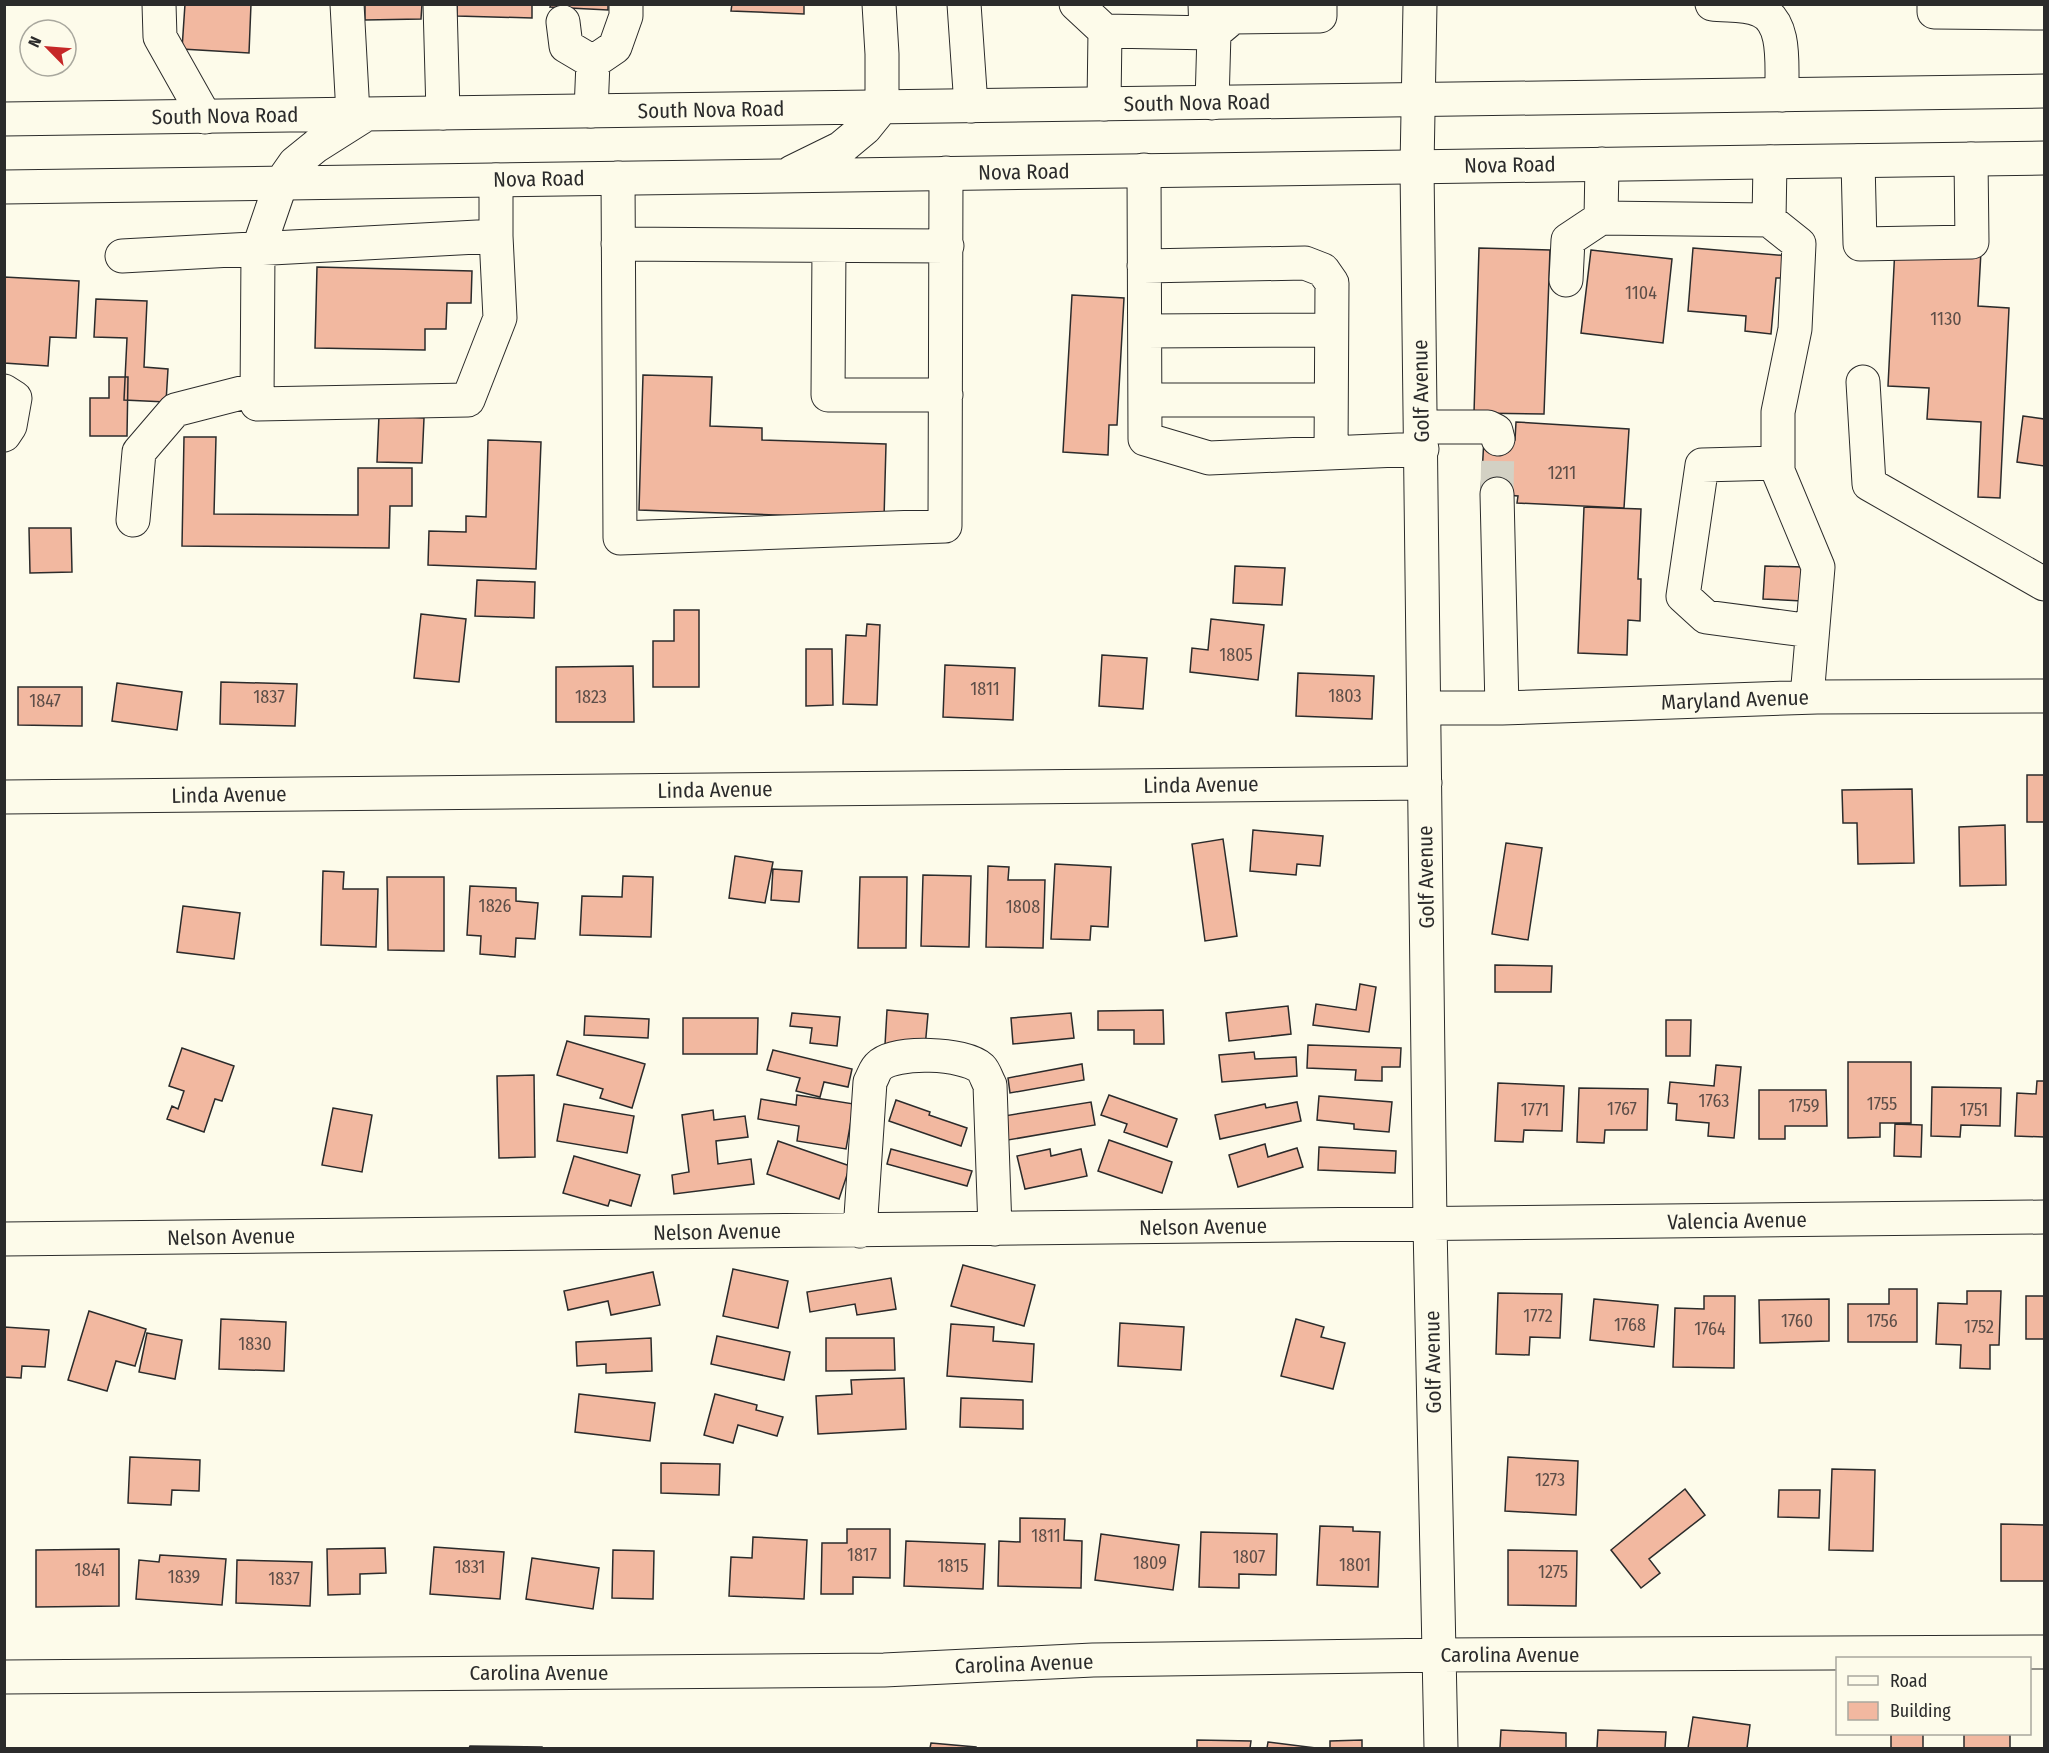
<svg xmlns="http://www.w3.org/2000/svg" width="2049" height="1753" font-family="'Fira Sans Condensed',sans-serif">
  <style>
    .building { fill: #f2b8a0; stroke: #2b2b2b; stroke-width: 1.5 }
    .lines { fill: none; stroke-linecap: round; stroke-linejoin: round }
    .minor-tunnel { stroke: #d3d1c4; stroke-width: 33; stroke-dasharray: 33 16; stroke-linecap: butt }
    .minor-casing { stroke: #2b2b2b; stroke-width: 35 }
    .major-casing { stroke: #2b2b2b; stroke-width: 35 }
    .minor { stroke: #fdfbea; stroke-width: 33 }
    .major { stroke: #fdfbea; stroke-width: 33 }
    .labels { text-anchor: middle; stroke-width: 4.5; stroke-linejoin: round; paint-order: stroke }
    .number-label { font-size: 18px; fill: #5d4e48 }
    .street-label { font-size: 21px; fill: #2b2b2b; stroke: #fdfbea }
  </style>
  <rect width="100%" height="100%" fill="#fdfbea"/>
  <!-- building -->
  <path class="building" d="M185,4H251L249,53L182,49Z
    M365,4H422L421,19L365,20Z
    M457,4H532V18L457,16Z
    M551,4H608V10L550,7Z
    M732,4H804V14L731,11Z
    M1895,247L1981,251L1978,306L2009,308L2000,498L1978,497L1981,422L1927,419L1929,388L1888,386Z
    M1479,248L1550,250L1544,414L1474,413Z
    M1693,248L1790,256L1788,278H1776L1771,334L1745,331L1746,316L1688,311Z
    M1591,250L1672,259L1663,343L1581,333Z
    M317,267L472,271L471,303H447L446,329H425V350L315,348Z
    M4,277L79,281L76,338L50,337L48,366L4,363Z
    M1072,295L1124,298L1117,425H1109L1108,455L1063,452Z
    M96,299L147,301L144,367L168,369L166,402L124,400L127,338L94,337Z
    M643,375L712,377L710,426L762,428V440L886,444L884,519L639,510Z
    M109,377H128L127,436H90V398H109Z
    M379,415L424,418L422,463L377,462Z
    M2023,416L2044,419V466L2017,462Z
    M1516,422L1629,429L1624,508L1517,503L1518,496L1481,493L1484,438L1515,440Z
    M184,437H216L214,514L358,515V468H412V506H390L389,548L182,546Z
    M488,440L541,442L536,569L428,565L429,531L466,532V516L486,517Z
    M1584,507L1641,509L1638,579H1641L1640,621L1628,620L1627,655L1578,653Z
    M29,528H71L72,572L30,573Z
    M1235,566L1285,568L1282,605L1233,603Z
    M1765,566L1803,567L1802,601L1763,599Z
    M477,580L535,582L534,618L475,616Z
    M674,610H699V687H653V641H674Z
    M421,614L466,619L459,682L414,678Z
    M1211,619L1264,625L1258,680L1190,672L1192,648L1208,650Z
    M867,624L880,625L877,705L843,704L846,635L866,636Z
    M806,649H832L833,705L806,706Z
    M1102,655L1147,658L1143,709L1099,706Z
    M945,665L1015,668L1013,720L943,717Z
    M633,666L634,722H556V667Z
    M1298,673L1374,676L1372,719L1296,716Z
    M221,682L297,684L295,726L220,724Z
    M117,683L182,692L177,730L112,721Z
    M18,687H82V726L18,725Z
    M2027,775H2044V822H2027Z
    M1912,789L1914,863L1858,864L1857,823H1843L1842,790Z
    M2005,825L2006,885L1960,886L1959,827Z
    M1253,830L1323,836L1320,866L1297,864L1296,875L1250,871Z
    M1223,839L1237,936L1205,941L1192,844Z
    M1506,843L1542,848L1528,940L1492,934Z
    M735,856L773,862L765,903L729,898Z
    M1055,864L1111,867L1108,927L1091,926L1090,940L1051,939Z
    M988,866L1009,867L1008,880H1045L1043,948L986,947Z
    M773,869L802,871L799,902L771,900Z
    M323,871L344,872L343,889H378L376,947L321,945Z
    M923,875L971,876L969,947L921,946Z
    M623,876L653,877L651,937L580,935L582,896L622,897Z
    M387,877H444V951L388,950Z
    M860,877H907L906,948H858Z
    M470,886L516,888V901L538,903L535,939L516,938L515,957L480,954L481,936L467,935Z
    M183,906L240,913L234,959L177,952Z
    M1495,965L1552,966L1551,992H1495Z
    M1360,984L1376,987L1369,1032L1313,1025L1316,1004L1356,1010Z
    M1288,1006L1291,1034L1229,1041L1226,1013Z
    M887,1010L928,1014L925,1048L885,1045Z
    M1163,1010L1164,1044H1134V1030H1098V1011Z
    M792,1013L840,1017L837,1046L810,1043L812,1028L790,1026Z
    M1071,1013L1074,1038L1013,1044L1011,1018Z
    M585,1016L649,1019L648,1038L584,1035Z
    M683,1018H758L757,1054H683Z
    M1666,1020H1691L1690,1056H1666Z
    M567,1041L645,1064L632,1108L600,1098L603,1089L557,1075Z
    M1308,1045L1401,1048L1400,1067H1382V1081L1355,1080L1356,1070L1307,1068Z
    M182,1048L234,1066L222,1101L215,1099L204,1132L167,1119L172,1106L178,1109L184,1091L169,1086Z
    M773,1050L852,1069L848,1087L824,1082L820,1097L796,1091L800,1078L767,1070Z
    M1254,1052L1255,1059L1296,1057L1297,1076L1222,1082L1219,1055Z
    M1848,1062H1911V1123H1880V1137L1848,1138Z
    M1082,1064L1084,1080L1010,1093L1008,1078Z
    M1716,1065L1741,1067L1734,1138L1708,1136L1709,1123L1676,1120L1677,1104L1668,1103L1670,1082L1714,1086Z
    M534,1075L535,1157L499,1158L497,1076Z
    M2037,1081H2044V1137L2015,1136L2017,1093L2036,1094Z
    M1498,1083L1564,1086L1562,1131L1524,1130L1523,1142L1495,1141Z
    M1932,1087L2001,1088L2000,1126L1961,1125L1960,1137L1931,1136Z
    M1579,1088L1648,1089L1647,1130H1605L1604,1143L1577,1142Z
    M1759,1090H1826L1827,1126H1785V1139H1759Z
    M797,1095L854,1104L846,1149L797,1141L799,1126L758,1119L761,1099L796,1105Z
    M1109,1095L1177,1119L1167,1147L1124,1132L1127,1124L1101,1115Z
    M1319,1096L1392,1102L1389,1132L1354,1129V1124L1317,1120Z
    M896,1100L930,1112L929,1115L967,1128L961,1146L889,1121Z
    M1091,1102L1095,1125L1008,1140L1004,1116Z
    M1297,1102L1301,1121L1220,1139L1215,1115L1265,1104L1266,1108Z
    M564,1104L634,1116L627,1153L557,1141Z
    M333,1108L372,1115L362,1172L322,1165Z
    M713,1110L714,1120L745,1116L748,1137L716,1141L718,1164L751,1159L754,1184L674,1194L672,1175L689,1172L682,1115Z
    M1895,1124L1922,1125L1921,1157L1894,1156Z
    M1109,1140L1172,1162L1162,1193L1098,1171Z
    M778,1141L850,1166L839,1199L767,1174Z
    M1265,1144L1268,1157L1297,1148L1303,1167L1238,1187L1229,1155Z
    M1319,1147L1396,1151L1395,1173L1318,1170Z
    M891,1149L972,1171L967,1186L887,1164Z
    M1050,1149L1051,1156L1081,1149L1087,1176L1025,1189L1017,1156Z
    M574,1156L640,1175L631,1206L610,1200L608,1206L563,1193Z
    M963,1265L1035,1285L1024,1326L951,1306Z
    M733,1269L788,1281L778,1328L723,1316Z
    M653,1272L660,1305L611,1315L608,1301L568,1310L564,1291Z
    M891,1278L896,1309L857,1315L855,1304L810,1312L807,1292Z
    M1889,1289H1917V1342H1848V1304H1889Z
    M1967,1291H2001L1999,1345H1990V1369L1960,1368L1961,1345L1936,1344L1938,1303L1967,1304Z
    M1498,1293L1562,1294L1560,1338L1530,1337L1529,1355L1496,1354Z
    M1704,1296H1735L1734,1368L1673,1367L1675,1308L1704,1309Z
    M2026,1296H2044V1339H2026Z
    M1594,1299L1658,1305L1654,1347L1590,1340Z
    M1829,1299V1341L1760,1343L1759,1300Z
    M89,1311L146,1329L135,1366L116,1361L107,1391L68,1380Z
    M221,1319L286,1322L284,1371L219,1369Z
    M1296,1319L1324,1327L1321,1337L1345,1343L1333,1389L1281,1376Z
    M1120,1323L1184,1327L1181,1370L1118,1366Z
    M951,1324L994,1327L993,1341L1034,1344L1032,1382L947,1376Z
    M4,1327L49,1330L45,1367L22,1366L21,1378L4,1377Z
    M147,1333L182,1340L175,1379L139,1372Z
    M717,1336L790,1352L784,1380L711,1364Z
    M651,1338L652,1371L606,1373V1364L577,1366L576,1342Z
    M826,1338H894L895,1370L826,1371Z
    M904,1378L906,1429L818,1434L816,1396L852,1394L851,1380Z
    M579,1394L655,1403L650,1441L575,1432Z
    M715,1394L757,1405L756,1410L783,1417L777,1436L738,1425L733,1443L704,1435Z
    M961,1398L1023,1400V1429L960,1427Z
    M130,1457L200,1460L199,1491L172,1490L171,1505L128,1503Z
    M1508,1457L1578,1461L1576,1515L1505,1511Z
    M661,1463L720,1464L719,1495L661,1493Z
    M1832,1469L1875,1470L1873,1551L1829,1550Z
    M1685,1489L1705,1515L1649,1559L1660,1573L1641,1588L1611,1550Z
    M1779,1490H1820L1819,1518L1778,1517Z
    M1020,1518L1065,1519L1064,1540L1082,1541L1081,1588L998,1586L999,1541L1020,1542Z
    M2001,1524L2044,1525V1581H2001Z
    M1320,1526L1353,1527V1531L1380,1532L1378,1587L1317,1585Z
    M847,1529H890V1578L853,1577V1594H821L822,1543H847Z
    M1201,1532L1277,1534L1276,1575L1239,1574V1588L1199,1587Z
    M1101,1534L1179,1545L1173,1590L1095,1580Z
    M753,1537L807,1540L804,1599L729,1596L731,1557L752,1558Z
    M906,1541L985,1544L983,1589L904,1586Z
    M434,1547L504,1552L500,1599L430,1594Z
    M385,1548L386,1573L360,1574V1594L328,1595L327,1549Z
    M119,1549V1606L36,1607V1550Z
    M613,1550L654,1551L653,1599L612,1598Z
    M1508,1550L1577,1551L1576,1606L1508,1605Z
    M160,1555L226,1559L222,1605L136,1599L139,1560L159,1562Z
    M532,1558L599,1568L593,1609L526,1599Z
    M237,1560L312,1562L310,1606L236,1603Z
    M1693,1717L1750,1725L1747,1748H1688Z
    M1501,1730L1566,1733V1748H1500Z
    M1598,1730L1666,1732L1665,1748H1597Z
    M1891,1734H1923V1748H1891Z
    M1964,1734H2010V1748H1964Z
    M1197,1740L1251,1741L1250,1748H1197Z
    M1362,1740V1748H1330V1741Z
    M1268,1742L1316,1748H1267Z
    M931,1743L976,1747V1748H930Z
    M470,1746L542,1747V1748H469Z"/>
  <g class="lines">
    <!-- minor-tunnel -->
    <path class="minor-tunnel" d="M1497,494L1498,439"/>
    <!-- minor casing -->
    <g class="minor-casing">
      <path id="minor" d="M159,4L160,37L205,117
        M347,4L353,114
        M440,4L443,113
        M879,4L882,54V107
        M964,4L971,106
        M1076,4L1105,31
        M1205,4L1206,33
        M1420,4L1417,167L1430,1225L1441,1748
        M1712,4C1726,6 1746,4 1759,10C1788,21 1781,69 1782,95
        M1934,4V12L2044,13
        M563,22L566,46L593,62
        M1214,33L1233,17L1320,16V4
        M1104,104L1105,31L1214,33L1212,103
        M591,111L593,62L615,47L626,16V4
        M1858,161L1860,244L1972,242L1971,159
        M1602,164L1601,218L1769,220L1770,162
        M1144,170L1145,439L1209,458L1422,449
        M618,178L620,538L945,526L946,173
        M281,183L258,250L257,404L468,400L500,318L496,236V180
        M1769,220L1799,244L1795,329L1778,412V471L1818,567L1807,697
        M618,244L947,246
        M829,246L828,395H946
        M122,256L496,236
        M1144,266L1305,263L1323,270L1332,283L1331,453
        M1566,280L1568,240L1601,218
        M1145,331L1331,330
        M1863,382L1869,484L2044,584
        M4,391L15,398L10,426L4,435
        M1145,400H1331
        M1422,427H1488L1496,431L1498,439
        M1778,463L1702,465L1683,596L1706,617L1812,631
        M1497,494L1502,708
        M133,520L139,452L175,410L257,389
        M1425,708H1502L1817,697L2044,696
        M4,797L1425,783
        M860,1231L870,1082C873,1077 875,1069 879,1066C895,1050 965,1053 981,1068C985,1072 987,1080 990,1085L995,1229
        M4,1239L2044,1217
        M4,1677L884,1670L1093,1660L1441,1655L2044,1652"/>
    </g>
    <!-- major casing -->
    <g class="major-casing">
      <path id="major" d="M4,119L2044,91
        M792,172L841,148L865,128L882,107
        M281,183L295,163L316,146L365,115
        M4,187L2044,158"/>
    </g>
    <!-- minor -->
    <use href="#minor" class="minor"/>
    <!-- major -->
    <use href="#major" class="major"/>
  </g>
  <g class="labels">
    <!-- number labels -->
    <g class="number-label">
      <text x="1641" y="299">1104</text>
      <text x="1946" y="325">1130</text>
      <text x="1562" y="479">1211</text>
      <text x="1236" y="661">1805</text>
      <text x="985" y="695">1811</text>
      <text x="1345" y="702">1803</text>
      <text x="269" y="703">1837</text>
      <text x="591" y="703">1823</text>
      <text x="45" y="707">1847</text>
      <text x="495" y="912">1826</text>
      <text x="1023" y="913">1808</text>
      <text x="1714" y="1107">1763</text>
      <text x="1882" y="1110">1755</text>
      <text x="1804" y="1112">1759</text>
      <text x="1622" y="1115">1767</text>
      <text x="1535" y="1116">1771</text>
      <text x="1974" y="1116">1751</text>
      <text x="1538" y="1322">1772</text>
      <text x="1797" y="1327">1760</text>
      <text x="1882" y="1327">1756</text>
      <text x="1630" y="1331">1768</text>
      <text x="1979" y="1333">1752</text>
      <text x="1710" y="1335">1764</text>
      <text x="255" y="1350">1830</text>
      <text x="1550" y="1486">1273</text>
      <text x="1046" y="1542">1811</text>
      <text x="862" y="1561">1817</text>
      <text x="1249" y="1563">1807</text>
      <text x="1150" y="1569">1809</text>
      <text x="1355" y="1571">1801</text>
      <text x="953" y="1572">1815</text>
      <text x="470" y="1573">1831</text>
      <text x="90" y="1576">1841</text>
      <text x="1553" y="1578">1275</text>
      <text x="184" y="1583">1839</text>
      <text x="284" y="1585">1837</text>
    </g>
    <!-- street labels -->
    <g class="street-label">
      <text transform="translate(1197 103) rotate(-1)" y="7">South Nova Road</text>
      <text transform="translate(711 110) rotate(-1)" y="7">South Nova Road</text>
      <text transform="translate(225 116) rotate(-1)" y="7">South Nova Road</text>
      <text transform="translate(1510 165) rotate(-1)" y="7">Nova Road</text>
      <text transform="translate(1024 172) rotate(-1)" y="7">Nova Road</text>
      <text transform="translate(539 179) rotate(-1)" y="7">Nova Road</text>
      <text transform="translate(1421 391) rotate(-91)" y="7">Golf Avenue</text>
      <text transform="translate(1735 700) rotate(-2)" y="7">Maryland Avenue</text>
      <text transform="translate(1201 785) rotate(-1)" y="7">Linda Avenue</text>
      <text transform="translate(715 790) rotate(-1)" y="7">Linda Avenue</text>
      <text transform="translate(229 795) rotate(-1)" y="7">Linda Avenue</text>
      <text transform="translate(1426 877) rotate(-91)" y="7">Golf Avenue</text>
      <text transform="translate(1737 1221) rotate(-1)" y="7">Valencia Avenue</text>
      <text transform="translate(1203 1227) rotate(-1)" y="7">Nelson Avenue</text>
      <text transform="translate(717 1232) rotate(-1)" y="7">Nelson Avenue</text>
      <text transform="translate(231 1237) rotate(-1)" y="7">Nelson Avenue</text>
      <text transform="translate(1433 1362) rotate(-91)" y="7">Golf Avenue</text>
      <text x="1510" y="1662">Carolina Avenue</text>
      <text transform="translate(1024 1664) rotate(-2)" y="7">Carolina Avenue</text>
      <text x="539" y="1680">Carolina Avenue</text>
    </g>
  </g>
  <!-- border -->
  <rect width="2049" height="1753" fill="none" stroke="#2b2b2b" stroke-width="12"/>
  <!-- legend -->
  <rect x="1836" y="1657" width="195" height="78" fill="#fdfbea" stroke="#a9a89e" stroke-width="1.5"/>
  <rect x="1848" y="1676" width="30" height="9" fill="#fdfbea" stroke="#a9a89e" stroke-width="1.5"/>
  <text x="1890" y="1687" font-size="18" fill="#2b2b2b">Road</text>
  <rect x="1848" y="1702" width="30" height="18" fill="#f2b8a0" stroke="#a9a89e" stroke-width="1.5"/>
  <text x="1890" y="1717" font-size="18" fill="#2b2b2b">Building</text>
  <!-- north arrow -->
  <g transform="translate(48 48) rotate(295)"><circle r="28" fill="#fdfbea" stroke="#a9a89e" stroke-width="1.5"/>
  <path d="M0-4.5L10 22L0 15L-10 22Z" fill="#c62828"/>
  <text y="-9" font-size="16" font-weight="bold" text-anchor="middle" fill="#2b2b2b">N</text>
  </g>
</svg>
